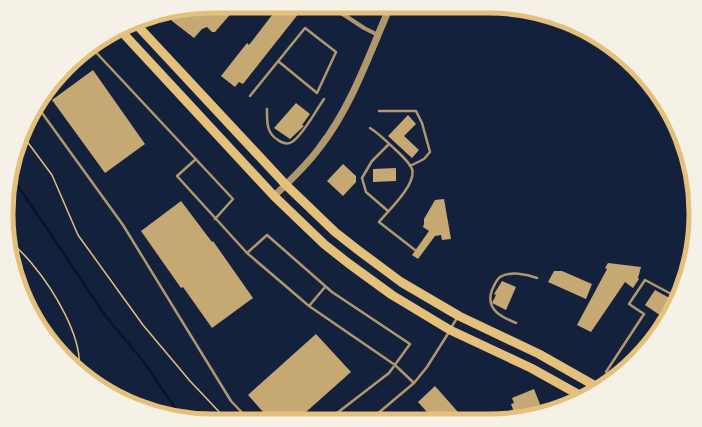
<svg xmlns="http://www.w3.org/2000/svg" width="702" height="427" font-family="Quicksand,sans-serif">
  <style>
    .lines { fill: none; stroke-linecap: round; stroke-linejoin: round }
    .stream { stroke: #0b132b; stroke-width: 2.5 }
    .building { fill: #c6a872 }
    .path { stroke: #e5c07b; stroke-width: 1.5 }
    .service { stroke: #b1986c; stroke-width: 2.5 }
    .minor { stroke: #b1986c; stroke-width: 4 }
    .tertiary { stroke: #b1986c; stroke-width: 7 }
    .primary { stroke: #e5c07b; stroke-width: 9 }
    .rim { fill: none; stroke: #e5c07b; stroke-width: 5 }
  </style>
  <rect width="100%" height="100%" fill="#14213d"/>
  <g class="lines">
    <!-- stream -->
    <path class="stream" d="M12,177L107,318L144,362L182,418"/>
  </g>
  <!-- building -->
  <path class="building" d="M214,6H232L234,10L215,32H212L207,27L202,29L194,38L172,21L170,13Z
    M279,6L303,8L243,84L239,82L235,87L221,76L247,43L249,45Z
    M93,70L145,144L105,173L52,100Z
    M296,103L310,114L302,125L304,126L290,139L274,128Z
    M408,115L416,124L404,136L419,150L412,158L388,136Z
    M343,164L356,176V182L343,196L327,181Z
    M396,168V181L373,182V169Z
    M444,199L451,239L442,240L441,235L435,236L418,259L412,255L429,231L423,227L424,224V219L435,200Z
    M181,201L212,242L213,241L253,298L212,328L183,287L181,288L141,231Z
    M608,263L641,267L638,278L639,279L633,288L625,282L591,332L577,325L607,269L605,268Z
    M554,271H562L592,284L586,299L548,282Z
    M502,281L516,287L506,310L492,303L496,295L494,294Z
    M655,290L673,300L664,318L645,305Z
    M316,334L351,372L297,420H270L248,395Z
    M435,386L465,420H434L418,402Z
    M534,389L543,412L516,418L511,404L514,403L512,398Z"/>
  <g class="lines">
    <!-- path -->
    <path class="path" d="M23,136L52,175L78,235L143,325L190,381L226,419
      M10,240C17,248 26,256 33,265C53,289 83,337 79,370"/>
    <!-- service -->
    <path class="service" d="M91,47L233,199L215,219
      M250,96L305,28L336,52L317,93L278,61
      M37,106L123,225L231,401L249,420
      M267,109C267,121 266,133 278,140C282,143 287,145 292,142C304,134 316,110 324,99
      M379,111H416L422,123L430,152L424,159L410,166
      M370,128C381,135 389,144 398,152C403,157 409,162 412,169C417,184 388,211 379,222L415,250
      M196,159L177,176L247,253L309,306L395,365L414,383
      M388,211L366,192L362,178L372,161L389,144
      M247,253L267,235L332,292L410,344L389,373L328,420
      M309,306L325,287
      M516,323C501,317 485,309 492,290C494,286 496,280 500,277C510,271 527,274 537,278
      M451,328L457,318
      M606,372L644,314L629,304L645,280L675,296
      M370,420L414,383L427,367L449,332"/>
    <!-- minor -->
    <path class="minor" d="M332,7L364,28L378,35"/>
    <!-- tertiary -->
    <path class="tertiary" d="M274,196C290,181 307,165 320,147C352,106 369,54 390,7"/>
    <!-- primary -->
    <path class="primary" d="M135,23L286,185L335,232L358,250L401,282L459,316L539,354L599,388
      M121,31L274,196L324,244L348,263L392,295L450,330L531,368L583,397"/>
  </g>
  <!-- crop -->
  <path d="M0 0H702V427H0ZM213 13H489A200 200 0 0 1 689 213V214A200 200 0 0 1 489 414H213A200 200 0 0 1 13 214V213A200 200 0 0 1 213 13Z" fill="#f6f1e7" fill-rule="evenodd"/>
  <path class="rim" d="M213 13H489A200 200 0 0 1 689 213V214A200 200 0 0 1 489 414H213A200 200 0 0 1 13 214V213A200 200 0 0 1 213 13Z"/>
</svg>
